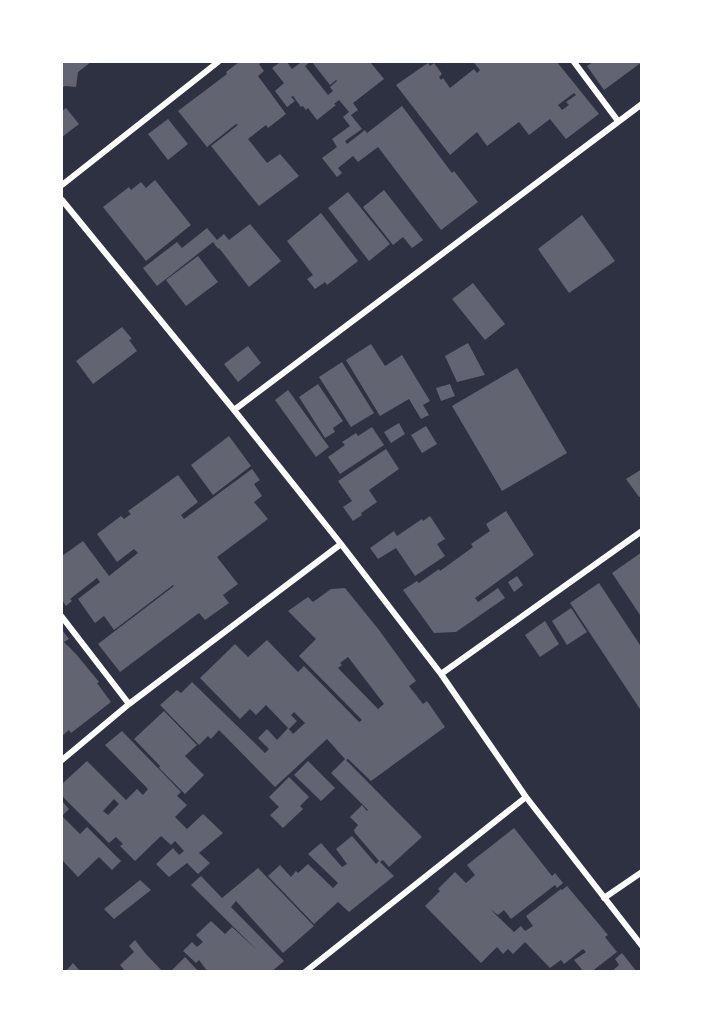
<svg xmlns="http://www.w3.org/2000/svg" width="703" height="1033" font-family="Roboto,sans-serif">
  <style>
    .building { fill: #626471; fill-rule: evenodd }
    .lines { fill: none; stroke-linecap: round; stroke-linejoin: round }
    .minor { stroke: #fff; stroke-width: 6 }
  </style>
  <rect width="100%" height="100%" fill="#2d3142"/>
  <!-- building -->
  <path class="building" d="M62,62H91L78,72L76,87L65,86L62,88Z
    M239,62H263L259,64L264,71L258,76L286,114L268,128L266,125L248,139L267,163L280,154L299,176L259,206L211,146L238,125L236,124L207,147L178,111L227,74L226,72Z
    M280,62H287L292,69L300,63L298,62H310L305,66L328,95L333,91L330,87L337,81L336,80L330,85L312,62H370L384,79L353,103L358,110L351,115L362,129L345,141L347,144L365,130L367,133L402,106L452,173L454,171L478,202L441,230L378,147L358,162L353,156L338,168L342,173L337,177L322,158L337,147L332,139L350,126L343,117L349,112L339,100L334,104L336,105L317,120L308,108L306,110L303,106L301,107L293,96L291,97L295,101L287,107L275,91L284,83L272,68Z
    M477,62H557L599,114L566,139L550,119L529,135L519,122L487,146L477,132L450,155L396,85L428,63L430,66L434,63L442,74L439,77L441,80L443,78L450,88L474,69L477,73L480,70L474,63ZM574,93L576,95L566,102L569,105L562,110L558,105Z
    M593,62H642L604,90L587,66Z
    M66,108L79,124L62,137V111Z
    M168,119L188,144L168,160L148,134Z
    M155,180L191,225L146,261L103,207L129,187L131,190L141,182L146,188Z
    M384,190L423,240L412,248L403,237L393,245L363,207Z
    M348,192L390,244L369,261L328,208Z
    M321,213L358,261L327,285L325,282L315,289L307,279L313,275L287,241Z
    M582,215L615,261L569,293L538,249Z
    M250,224L281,261L249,287L219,248L218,249L213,242L157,286L143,268L177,242L182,248L207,228L217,240L224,234L229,240Z
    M198,256L218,282L186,306L166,280Z
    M473,283L505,324L485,340L452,299Z
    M122,327L132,339L129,340L137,351L93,384L76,361Z
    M468,343L485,375L457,382L445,356Z
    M371,344L385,366L402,355L430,401L423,405L429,415L421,419L409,399L380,416L346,360Z
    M248,346L261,363L238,382L224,364Z
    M342,362L374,413L351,427L319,377Z
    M517,368L567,453L502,491L452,406Z
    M318,384L343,421L333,428L335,432L325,438L299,397Z
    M450,384L455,396L441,401L436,388Z
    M288,390L329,447L316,457L275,400Z
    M399,423L405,434L391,443L384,432Z
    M426,426L437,444L422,453L411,435Z
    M372,427L384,445L340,474L328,457L345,445L342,442L356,433L358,436Z
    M229,436L251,466L213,495L191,465Z
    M386,449L399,469L369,490L377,502L361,513L362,515L353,521L343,507L352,501L338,481Z
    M252,469L260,480L254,484L262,496L254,502L268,519L217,557L238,584L223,595L229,603L205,620L199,613L120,672L98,644L174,586L173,585L114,630L104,616L95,623L78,599L100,582L97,578L70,599L72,601L66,606L62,600V556L83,541L109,576L138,553L134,549L117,562L97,534L121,516L124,519L131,514L128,511L178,475L198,502L181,515L184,519Z
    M642,469V496L639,497L626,479Z
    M506,511L534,555L475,598L478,602L498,588L505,598L456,632L434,633L403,590L417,581L419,583L439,569L440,571L473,547L471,544L490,531L486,524Z
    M430,516L445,539L437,544L445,556L415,576L396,548L378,559L370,548L394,531L397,536L422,519L423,521Z
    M642,552V618L612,573Z
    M517,576L523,585L514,592L508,582Z
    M599,583L642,648V712L570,603Z
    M345,588L379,630L416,681L409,686L423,704L427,701L445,727L371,781L348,759L346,760L422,837L389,867L383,860L380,862L355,833L354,830L358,825L350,817L362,805L367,811L368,810L331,773L345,759L327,739L275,787L219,730L211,739L208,736L199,745L160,705L177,690L181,693L192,682L265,753L269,749L258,738L267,729L277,740L288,728L293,734L305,723L294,712L291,715L297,721L289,729L266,705L256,715L250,709L240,719L200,678L235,644L248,657L267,640L298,672L304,666L359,722L362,720L299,656L316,639L288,611L308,597L313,602L331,589ZM348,657L384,704L378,709L338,668L342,665L340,663Z
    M571,608L587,632L567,645L552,621Z
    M545,621L559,644L540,657L525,635Z
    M62,630L69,639L64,642L76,654L99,682L97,683L111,702L71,733L69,730L62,736Z
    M164,711L197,745L185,756L204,775L185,794L159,768L160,766L134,739Z
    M122,731L181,792L177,796L187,805L175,817L187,829L203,814L223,833L199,853L210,863L198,874L187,863L169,877L156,864L173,848L179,855L184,851L175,841L171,845L161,836L135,861L120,846L123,844L116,837L109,843L62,796V784L87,761L126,800L137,789L143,795L148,789L105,745ZM114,799L119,804L108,815L103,811Z
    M308,761L335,788L321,801L294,775Z
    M289,777L309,797L300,806L303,809L283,828L270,815L279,807L269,797Z
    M62,801L69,809L62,816L80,834L87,827L121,861L112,870L99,857L78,877L62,860Z
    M514,828L552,876L555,873L563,883L557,888L555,885L511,919L504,910L498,915L490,909L514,932L521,926L525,931L533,926L526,916L561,889L562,890L567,886L608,935L605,937L617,952L591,972H584L574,960L586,952L583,949L564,964L561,960L550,968L525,942L513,954L508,949L503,954L497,947L481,963L425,906L440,891L438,889L455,872L466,883L475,875L467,865Z
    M352,836L376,864L379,861L394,876L349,912L338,902L314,924L268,876L280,865L291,877L296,871L298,873L308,864L333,888L338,883L308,854L321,843L342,867L347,864L336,849Z
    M258,868L314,926L283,953L236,901L231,907L284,961L271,972H208L199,960L196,963L183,951L192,942L197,947L203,942L196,935L211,921L225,934L232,927L259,952L191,885L201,876L222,898Z
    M140,880L151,890L114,919L104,909Z
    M135,940L145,953L163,972H126L120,965L134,952L129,946Z
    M622,953L637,972H611L619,965L615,959Z
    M185,957L199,972H170Z
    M73,963L81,972H65Z"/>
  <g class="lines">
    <!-- minor -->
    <path class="minor" d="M574,62L618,121
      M62,185L218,62
      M62,200L234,410L341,544L441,674L526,797L642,946
      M234,410L642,104
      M62,617L129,704
      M441,674L642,531
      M62,760L129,704L341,544
      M604,898L642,872
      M305,972L526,797"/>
  </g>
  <!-- border -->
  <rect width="703" height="1033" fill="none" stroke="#ffffff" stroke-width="126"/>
</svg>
